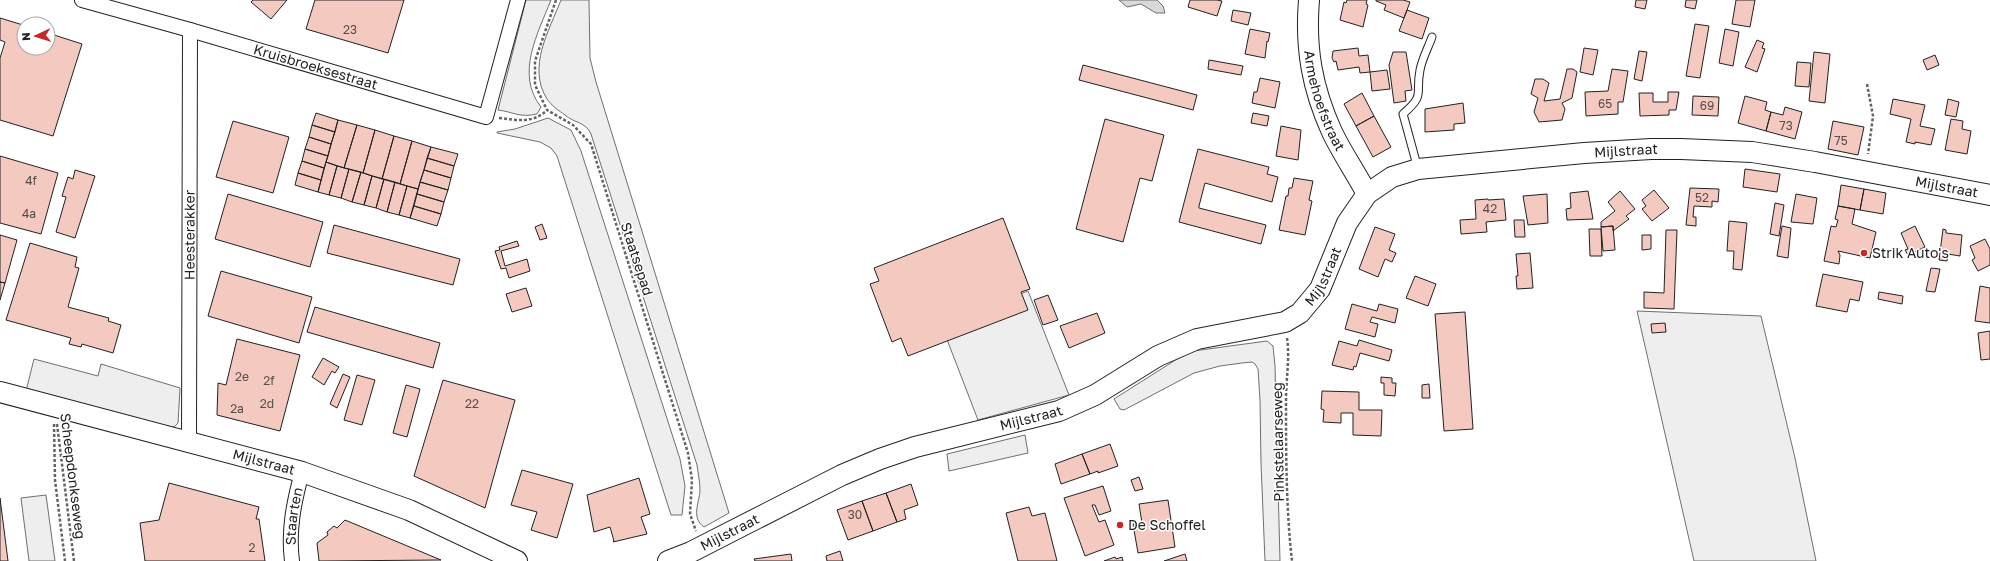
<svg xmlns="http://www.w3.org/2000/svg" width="1990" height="561" font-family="'Golos Text',sans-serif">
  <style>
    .green { fill: #eee; stroke: #6f6f6f }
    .water { fill: #d9d9d9; stroke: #6f6f6f }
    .building { fill: #f3c9c0; stroke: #222 }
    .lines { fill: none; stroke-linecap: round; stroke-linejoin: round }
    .lane-casing { stroke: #222; stroke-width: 9 }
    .street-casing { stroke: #222; stroke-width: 16 }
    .secondary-casing { stroke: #222; stroke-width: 22 }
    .path { stroke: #646464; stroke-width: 2.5; stroke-dasharray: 3 2; stroke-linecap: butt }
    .lane { stroke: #fff; stroke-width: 7 }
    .street { stroke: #fff; stroke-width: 14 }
    .secondary { stroke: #fff; stroke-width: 20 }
    .poi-dot { fill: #c62828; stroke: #fff; stroke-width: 1.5 }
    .labels { text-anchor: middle; stroke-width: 3; stroke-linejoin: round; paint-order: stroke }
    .number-label { font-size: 12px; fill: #564c4a }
    .street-label { font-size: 14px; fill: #222; stroke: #fff }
    .poi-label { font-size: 14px; fill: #222; stroke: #fff; text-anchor: start }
  </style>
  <rect width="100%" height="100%" fill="#fff"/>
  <!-- green -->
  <path class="green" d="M526,0H551C538,33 515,74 541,107L537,114C519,118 514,112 498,110Z
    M561,0H589L590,58L596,82L729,513L704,527C691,518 699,503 700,491C700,482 698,473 697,465L591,134C586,122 574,123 565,115C559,111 551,105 547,99C527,67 549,31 561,0Z
    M548,118L571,130L581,151L680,459L685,486L682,515H671L557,156L551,148L540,142L497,133V132L515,129Z
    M1028,291L1069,395L978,420L941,324Z
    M1637,311L1761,316L1795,458L1816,561H1694Z
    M1267,341L1273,346L1275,366L1280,561H1265L1261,463L1260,400L1258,369L1255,364L1252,362L1242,363L1220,366L1194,373L1124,410L1120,409L1114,399L1177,359L1193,351Z
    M34,359L98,376L101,364L180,388L178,423L174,427H170L26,391Z
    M1025,435L1028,453L949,471L947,454Z
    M46,495L55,561H29L21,498Z"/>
  <!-- water -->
  <path class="water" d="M1119,0H1157L1163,6L1165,13H1156L1141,4L1127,7Z"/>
  <!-- building -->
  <path class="building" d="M253,0H287L271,19L251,2Z
    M315,0H404L388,53L306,29Z
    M1190,0H1217L1222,1L1217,16L1188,7Z
    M1347,0H1367L1366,4L1368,5L1363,27L1340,20L1344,2L1346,3Z
    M1376,0H1403L1410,2L1404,18L1384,10L1386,5L1376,1Z
    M1636,0H1647L1645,9L1635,7Z
    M1686,0H1697L1695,9L1685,7Z
    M1736,0H1755L1750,27L1732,24Z
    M1233,10L1251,13L1248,25L1231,21Z
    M1407,10L1429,18L1422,39L1399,31Z
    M0,18L23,25L19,36L24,38V48H48V33L82,44L53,136L0,120V58L5,42L0,40Z
    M1695,24L1709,26L1700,78L1686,76Z
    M1250,29L1270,33L1268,42L1267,41L1265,58L1245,54Z
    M1725,29L1739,32L1733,66L1719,63Z
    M1757,40L1764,43L1762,48L1765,49L1757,72L1745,67Z
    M1358,48L1359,56L1368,55L1370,72L1360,73L1359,67L1338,70L1336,61L1334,62L1332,58L1333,51Z
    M1584,48L1598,50L1593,75L1580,72Z
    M1639,51L1647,52L1642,81L1634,79Z
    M1393,52H1406L1412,90L1405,91L1406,101L1394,103L1389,65Z
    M1814,52L1830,54L1825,103L1809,101Z
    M1935,55L1939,65L1927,70L1923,60Z
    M1209,60L1243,66L1241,75L1208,69Z
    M1797,62L1811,63L1809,87L1795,86Z
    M1083,65L1197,95L1193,110L1079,80Z
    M1567,69H1573L1577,72L1572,98L1562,103L1565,109L1562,120L1539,122L1534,112L1538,98L1531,94L1535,79H1543L1549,83L1544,101L1560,99Z
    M1612,69L1628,71L1623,102H1618V114L1586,116L1585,92L1608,91Z
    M1387,70L1390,89L1372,91L1370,72Z
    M1260,78L1280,82L1275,108L1252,103L1254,92H1257Z
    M1668,92H1679L1676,110H1669V115L1640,116L1639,93H1653V102H1668Z
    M1362,93L1374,116L1356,126L1344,104Z
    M1693,96L1719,97L1718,116L1692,115Z
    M1745,96L1767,102L1765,110L1771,112L1766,131L1738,123Z
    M1893,99L1925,105L1920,126L1935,129L1931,145L1915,142V144L1906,142L1911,119L1890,114Z
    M1948,99L1959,102L1956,117L1945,115Z
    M1463,103L1465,123L1454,124V130L1425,132V109Z
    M1785,107L1802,112L1795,139L1766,131L1771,112L1783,115Z
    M316,113L338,120L335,132L312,125Z
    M1253,113L1269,116L1267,126L1251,123Z
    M1374,116L1391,147L1373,157L1356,126Z
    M1105,119L1164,135L1152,181L1140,178L1123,242L1076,229Z
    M1951,119L1963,121L1962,129L1971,131L1967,154L1945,150Z
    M338,120L357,125L344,168L326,162Z
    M233,121L289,137L273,193L216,177Z
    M1833,121L1864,127L1858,155L1828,149Z
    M312,125L335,132L331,144L309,137Z
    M357,125L375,130L363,173L344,168Z
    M1281,126L1301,130L1298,160L1276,156Z
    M375,130L394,136L382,179L363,173Z
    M394,136L412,141L400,184L382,179Z
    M309,137L331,144L328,156L305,149Z
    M412,141L431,147L418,189L400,184Z
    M431,147L458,154L454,166L427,158Z
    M305,149L328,156L324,168L302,161Z
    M1198,149L1269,167L1267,174L1278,177L1272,202L1205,183L1199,206V208L1266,225L1261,244L1179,222Z
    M0,156L58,173L41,234L0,223Z
    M427,158L454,166L451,178L424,170Z
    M302,161L324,168L321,180L298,173Z
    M326,162L337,166L329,195L318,192Z
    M337,166L349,169L341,198L329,195Z
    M349,169L361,172L352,202L341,198Z
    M1745,169L1780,174L1777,192L1743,187Z
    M75,170L95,176L75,238L56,232L66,197L62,196L68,177L73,179Z
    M424,170L451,178L448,190L420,182Z
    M361,172L372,176L364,205L352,202Z
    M298,173L321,180L318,192L295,185Z
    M372,176L384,179L376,208L364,205Z
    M1294,178L1313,181L1309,200L1312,201L1305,235L1279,230L1286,196H1288L1289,188H1292Z
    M384,179L395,182L387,212L376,208Z
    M395,182L407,186L399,215L387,212Z
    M420,182L448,190L444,202L417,194Z
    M1841,185L1864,189L1860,210L1838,206Z
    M407,186L418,189L410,218L399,215Z
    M1690,188L1719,189L1718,202L1712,201V207L1694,206L1693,217H1696V226L1686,225Z
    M1864,189L1886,193L1883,214L1860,210Z
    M1654,190L1669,208L1652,221L1642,209L1646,206L1642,200Z
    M1588,191L1593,219L1567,220L1566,209L1571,208L1570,193Z
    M1620,191L1635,209L1626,216L1629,219L1613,231V226L1601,227V222L1615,211L1608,202Z
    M228,194L323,222L310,267L215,239Z
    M417,194L444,202L441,214L414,206Z
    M1547,194L1548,223L1528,225L1523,196Z
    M1796,194L1817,198L1813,224L1791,222Z
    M1488,199V200L1504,199L1506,220L1486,222L1487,232L1461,234L1460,220L1476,219L1475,200Z
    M1775,203L1784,205L1779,236L1770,234Z
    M414,206L441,214L437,226L410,218Z
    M1838,206L1855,209L1852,224L1876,232L1870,258L1838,251L1840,255L1839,264L1824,261L1831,226L1836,227L1838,220L1835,219Z
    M1003,218L1030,289L1021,292L1028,310L908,356L901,338L892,342L870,284L879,281L874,268Z
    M1514,220H1524L1525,237H1515Z
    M1729,221L1747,223L1742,270L1733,269L1734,251H1727Z
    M542,224L547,238L540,240L535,227Z
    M334,225L460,259L453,285L327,253Z
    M1613,226L1615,250L1603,251L1601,227Z
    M1782,226L1791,228L1788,258L1777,256Z
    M1915,226L1925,247L1908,255L1905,250L1908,249L1901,233Z
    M1375,227L1395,234L1389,250L1396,253L1392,262L1385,259L1378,277L1359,269Z
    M1589,229H1601L1602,256H1590Z
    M1943,229L1946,230V233L1962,235L1960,256L1948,254L1947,261L1939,260Z
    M1666,230H1677L1674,309L1644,308V292L1664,293Z
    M0,235L17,240L5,283L0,282Z
    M1642,235H1651V249L1642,250Z
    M1985,239L1990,249V265L1978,271L1972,260L1975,258L1970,246Z
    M517,241L519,246L501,251L505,266L527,259L530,271L509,278L506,268L501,269L495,251L500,250L499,247Z
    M30,243L77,257L75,267L79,268L68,307L109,318L108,321L121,325L113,353L82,344L81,347L69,344L71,338L6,320Z
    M1530,253L1533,288L1517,289L1516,276H1518L1516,254Z
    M1931,268L1940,269L1935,292L1926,291Z
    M221,271L312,297L299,343L208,316Z
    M1823,274L1863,282L1859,301L1850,299L1847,312L1816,306Z
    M1415,276L1436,284L1428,306L1406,298Z
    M0,282L5,283L0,300Z
    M1980,286L1990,288V323L1975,321Z
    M526,288L532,306L512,312L506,294Z
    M1879,292L1903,296L1902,304L1878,299Z
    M1048,295L1058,320L1043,325L1034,300Z
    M1352,304L1377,311L1379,304L1398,309L1395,323L1372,317L1370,322L1378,324L1375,337L1345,329Z
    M315,307L440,343L433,368L307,332Z
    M1465,312L1473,429L1444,431L1435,314Z
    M1097,313L1105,333L1069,348L1060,326Z
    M1665,323L1666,332L1652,333L1651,324Z
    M1990,331V359L1981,360L1978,333Z
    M237,339L300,355L280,431L217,415L218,383L226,385Z
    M1359,340L1392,350L1389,361L1360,353L1356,367L1354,366L1353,370L1332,365L1339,341L1357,346Z
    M323,358L339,367L335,373L332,371L324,385L312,377Z
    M343,374L350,377L337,408L330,404Z
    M357,375L375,380L362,425L344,420Z
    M1381,377L1392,378V383H1396L1395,396L1384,395V383H1381Z
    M443,380L515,400L485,508L414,476Z
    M1429,384L1430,398H1422V385Z
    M406,385L420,389L407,437L393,433Z
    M1322,391L1359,392V410H1382L1381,436L1353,435V413H1341V423L1323,422L1324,410L1321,409Z
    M1110,444L1118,466L1098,473V471L1090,474L1082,454Z
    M1082,454L1090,474L1061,484L1055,464Z
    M522,470L573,484L557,538L531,530L537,512L511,505Z
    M1139,477L1143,489L1135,491L1131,480Z
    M639,478L650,514L641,517L647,534L613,542L614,541L610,527L594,532L587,495Z
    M169,483L259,507L256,519H259L265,561H145L140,523L159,520Z
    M911,484L918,505L904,510L906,519L897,522L886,493Z
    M1103,486L1111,511L1099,515L1095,505H1092L1099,522L1105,520L1114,545L1085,556L1064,498Z
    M886,493L897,522L873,531L862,501Z
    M0,498L8,561H0Z
    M1168,500L1175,547L1138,553L1133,524L1142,523L1139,504Z
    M862,501L873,531L848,540L837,510Z
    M1029,507L1032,516L1045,513L1057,561H1018L1006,513Z
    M345,520L441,560L319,561L317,543L328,535L327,532L334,526L337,528Z
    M840,551L843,561H827L826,556Z
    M791,554L792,561H755L754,559Z
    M1185,554L1187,561H1164Z
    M1115,557L1116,559L1122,557L1123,561H1104Z"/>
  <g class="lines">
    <!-- lane casing -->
    <g class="lane-casing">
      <path id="lane" d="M1418,169L1403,114C1426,94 1415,95 1420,70C1422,59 1428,48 1432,37"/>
    </g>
    <!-- street casing -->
    <g class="street-casing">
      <g id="street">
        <path id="s1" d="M82,0L190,30L486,117L518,0"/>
        <path id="s2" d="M189,441L190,30"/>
        <path id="s3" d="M292,561C288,530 294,502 302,472"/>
      </g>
    </g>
    <!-- secondary casing -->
    <g class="secondary-casing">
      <g id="secondary">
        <path id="s4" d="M1309,0C1305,48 1312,88 1332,132C1342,153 1356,173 1367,194"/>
        <path id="s5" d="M0,392L302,472L409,510L517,561"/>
        <path id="s6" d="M668,561L691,552L842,475L880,459L915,447L1059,411L1095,395L1158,356L1197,339L1285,322L1300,313L1320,289L1347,223L1367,194L1392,177L1418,169L1584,153L1651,149H1681L1752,152L1815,162L1990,195"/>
      </g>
    </g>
    <!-- path -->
    <path class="path" d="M556,0L535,61V85L547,110L573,125L591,144L688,453L692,480L690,514L696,531
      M1867,84L1873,116L1868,154
      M499,118C517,120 533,124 547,110
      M1287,338C1290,358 1286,379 1286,399C1286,453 1286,508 1292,561
      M54,424L55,480L65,561
      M57,424L74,561"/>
    <!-- lane -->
    <use href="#lane" class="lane"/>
    <!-- street -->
    <use href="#street" class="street"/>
    <!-- secondary -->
    <use href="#secondary" class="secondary"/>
  </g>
  <!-- markers -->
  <g class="poi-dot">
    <circle cx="1864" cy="253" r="4"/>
    <circle cx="1120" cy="525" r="4"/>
  </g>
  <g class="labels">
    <!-- number labels -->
    <g class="number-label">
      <text x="350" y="34">23</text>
      <text x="1605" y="108">65</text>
      <text x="1707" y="110">69</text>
      <text x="1786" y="130">73</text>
      <text x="1841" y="145">75</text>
      <text x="31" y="185">4f</text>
      <text x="1702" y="202">52</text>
      <text x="1490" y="213">42</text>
      <text x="29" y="218">4a</text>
      <text x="242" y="381">2e</text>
      <text x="269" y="385">2f</text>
      <text x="267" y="408">2d</text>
      <text x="472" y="408">22</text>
      <text x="237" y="413">2a</text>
      <text x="855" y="519">30</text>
      <text x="252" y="552">2</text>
    </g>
    <!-- street labels -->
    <g class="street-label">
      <text dy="5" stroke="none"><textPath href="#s1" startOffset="243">Kruisbroeksestraat</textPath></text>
      <text dy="5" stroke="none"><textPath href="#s4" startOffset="103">Armehoefstraat</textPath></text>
      <text dy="5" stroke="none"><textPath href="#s6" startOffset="1088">Mijlstraat</textPath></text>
      <text dy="5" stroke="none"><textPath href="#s6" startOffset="1412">Mijlstraat</textPath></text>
      <text dy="5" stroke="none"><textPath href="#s2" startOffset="206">Heesterakker</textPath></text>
      <text transform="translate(637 259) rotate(72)" y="5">Staatsepad</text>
      <text dy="5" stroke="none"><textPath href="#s6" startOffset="728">Mijlstraat</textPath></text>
      <text dy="5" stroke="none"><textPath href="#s6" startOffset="392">Mijlstraat</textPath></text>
      <text transform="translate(1278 442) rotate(-91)" y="5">Pinkstelaarseweg</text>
      <text dy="5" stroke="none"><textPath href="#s5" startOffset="273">Mijlstraat</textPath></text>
      <text transform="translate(73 476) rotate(83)" y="5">Scheepdonkseweg</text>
      <text dy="5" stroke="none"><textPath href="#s3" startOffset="45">Staarten</textPath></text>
      <text dy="5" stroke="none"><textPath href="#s6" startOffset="68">Mijlstraat</textPath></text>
    </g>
    <!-- poi labels -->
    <g class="poi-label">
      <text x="1872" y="258">Strik Auto's</text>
      <text x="1128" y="530">De Schoffel</text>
    </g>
  </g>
  <!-- north arrow -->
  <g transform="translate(36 36) rotate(266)"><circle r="19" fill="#ffffff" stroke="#a7a7a7"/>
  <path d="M0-3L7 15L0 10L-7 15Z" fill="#c62828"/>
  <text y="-6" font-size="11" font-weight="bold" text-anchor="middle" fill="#222222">N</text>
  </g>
</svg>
